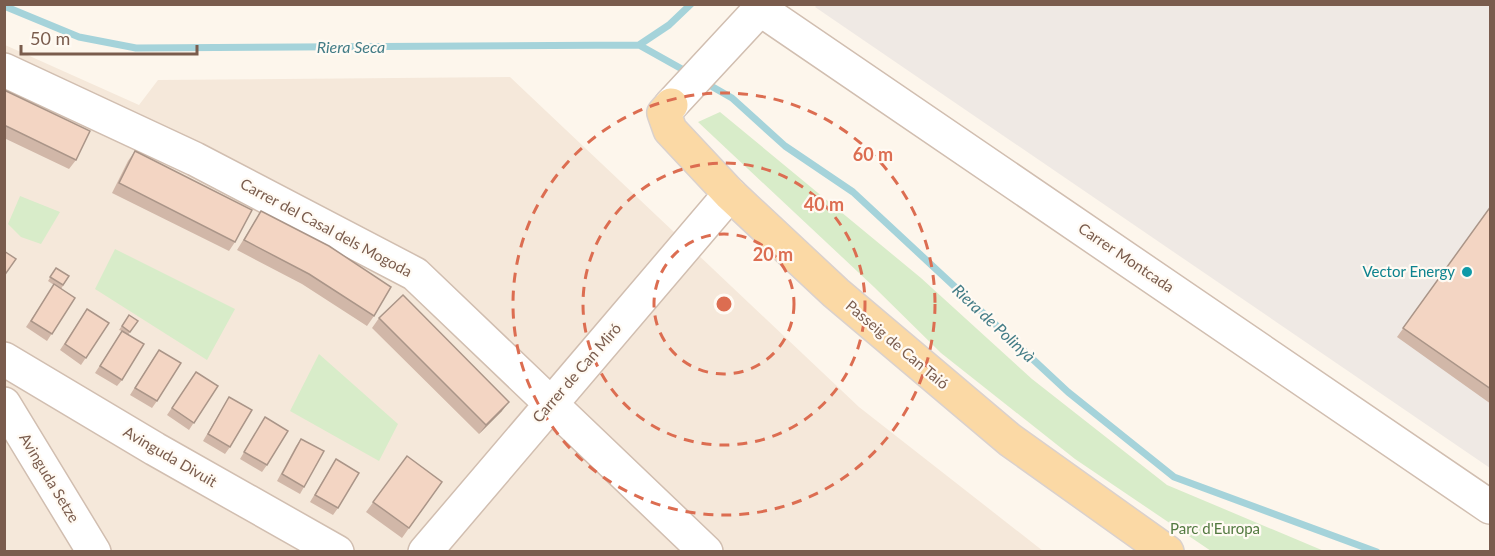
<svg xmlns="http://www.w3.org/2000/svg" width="1495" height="556" font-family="Lato,sans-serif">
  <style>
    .residential { fill: #f5e8da }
    .industrial { fill: #efe9e4 }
    .green { fill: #d8ecc9 }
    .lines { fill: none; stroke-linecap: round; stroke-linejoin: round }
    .stream { stroke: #a5d3da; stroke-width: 7 }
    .minor-casing { stroke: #d1beb0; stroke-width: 36 }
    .major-casing { stroke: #dad1cd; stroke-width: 36 }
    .minor { stroke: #fff; stroke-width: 33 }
    .major { stroke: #fbd9a5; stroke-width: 33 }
    .wall { fill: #d1b7a8 }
    .shaded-wall { fill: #aa9588 }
    .building { fill: #f3d5c3; stroke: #aa9588; stroke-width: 1.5 }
    .ring { fill: none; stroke: #dc6d51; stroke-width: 3; stroke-dasharray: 10 8 }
    .culture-dot { fill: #0f9aa8; stroke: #fffaf3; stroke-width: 2 }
    .labels { text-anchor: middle; stroke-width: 4.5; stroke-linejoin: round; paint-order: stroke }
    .street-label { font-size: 15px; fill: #7a5c4d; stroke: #fffaf3 }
    .culture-label { font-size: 15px; fill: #0d838f; stroke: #fffaf3; text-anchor: end }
    .park-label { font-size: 15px; fill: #537a41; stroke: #fffaf3 }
    .water-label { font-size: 16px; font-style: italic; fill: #437c86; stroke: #fffaf3 }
    .centre { fill: #dc6d51; stroke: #fffaf3; stroke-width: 3 }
    .ring-label { font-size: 18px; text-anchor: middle; font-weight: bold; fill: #dc6d51; stroke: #fffaf3; stroke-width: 4.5; stroke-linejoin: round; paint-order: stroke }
  </style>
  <rect width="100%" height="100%" fill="#fdf6ec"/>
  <!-- residential -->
  <path class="residential" d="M5,45L139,105L158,80L510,77L859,407L1043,551L5,552Z"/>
  <!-- industrial -->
  <path class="industrial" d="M818,4L1490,5V468L815,7Z"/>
  <!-- green -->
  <path class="green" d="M720,112L921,278L1032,379L1167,485L1324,551H1211L1075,459L941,353L874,287L698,122Z
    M20,196L60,212L41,244L21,237L8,224Z
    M115,249L235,309L207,360L95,289Z
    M319,354L398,424L379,461L290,411Z"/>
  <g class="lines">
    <!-- stream -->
    <path class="stream" d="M4,6L79,37L136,48L639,45L669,25L691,4
      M639,45L689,73
      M704,82L732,98L785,146L853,192L1068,392L1174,477L1377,552"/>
    <!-- minor casing -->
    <g class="minor-casing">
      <path id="minor" d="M760,9L1490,507
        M4,70L195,159L415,274L706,552
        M671,105L760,9L767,4
        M4,359L155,449L337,552
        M4,404L94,552
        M425,552L730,194"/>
    </g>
    <!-- major casing -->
    <g class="major-casing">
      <path id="major" d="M671,105L664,113L670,130L730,194L836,293L1010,440L1167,552"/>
    </g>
    <!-- minor -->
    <use href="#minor" class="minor"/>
    <!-- major -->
    <use href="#major" class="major"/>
  </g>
  <!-- wall -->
  <path class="wall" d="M4,90L76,160L69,169L4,138Z
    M135,151L235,242L229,251L112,193L128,161Z
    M1491,206V404L1397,337Z
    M261,211L374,316L367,326L302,284L237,250Z
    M56,268L69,276L61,289L75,298L47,341L26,327L54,285L48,281Z
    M87,309L109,323L81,365L60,350Z
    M129,315L138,321L128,335L122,380L117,386L95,373L122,331L119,330Z
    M379,318L502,411L479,434L372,328Z
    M154,357L157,401L152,408L130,395Z
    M196,372L218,386L189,430L167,415Z
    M229,397L230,447L225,454L203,441Z
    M265,417L267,465L262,472L240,459Z
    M301,439L304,487L300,494L277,481L296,446Z
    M407,456L442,482L402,538L366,512Z
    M336,459L338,508L333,515L310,502Z"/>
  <!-- shaded-wall -->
  <path class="shaded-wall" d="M509,402L502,411L479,434L486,425Z"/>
  <!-- building -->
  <path class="building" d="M4,90L90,131L76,160L4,125Z
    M135,151L252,210L235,242L119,183Z
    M1491,206V389L1403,328Z
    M261,211L329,246L391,287L374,316L309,274L244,240Z
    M4,251L16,259L4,276Z
    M56,268L69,276L63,285L50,277Z
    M54,284L75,298L52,334L31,321Z
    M403,295L509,402L486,425L379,318Z
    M87,309L109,323L86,358L65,344Z
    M129,315L138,321L130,332L122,326Z
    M122,331L144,344L122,380L100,366Z
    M159,350L181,363L157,401L135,388Z
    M196,372L218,386L194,423L172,408Z
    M229,397L252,410L230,447L208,434Z
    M265,417L288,431L267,465L244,452Z
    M301,439L324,451L304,487L282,474Z
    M407,456L442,482L409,528L373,502Z
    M336,459L359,473L338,508L315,495Z"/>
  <!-- distance rings -->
  <g class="ring">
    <circle cx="724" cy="304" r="70"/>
    <circle cx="724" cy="304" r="141"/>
    <circle cx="724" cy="304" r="211"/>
  </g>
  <!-- markers -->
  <circle class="culture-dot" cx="1467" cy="272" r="6"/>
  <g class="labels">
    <!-- street labels -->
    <g class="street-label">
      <text transform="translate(326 228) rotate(28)" y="5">Carrer del Casal dels Mogoda</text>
      <text transform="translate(1126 258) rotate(34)" y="5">Carrer Montcada</text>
      <text transform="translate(897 345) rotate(40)" y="5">Passeig de Can Taió</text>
      <text transform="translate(577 373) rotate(-49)" y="5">Carrer de Can Miró</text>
      <text transform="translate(170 457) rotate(30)" y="5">Avinguda Divuit</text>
      <text transform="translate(49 478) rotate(59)" y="5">Avinguda Setze</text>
    </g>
    <!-- culture labels -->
    <g class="culture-label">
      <text x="1455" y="277">Vector Energy</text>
    </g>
    <!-- park labels -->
    <g class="park-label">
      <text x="1215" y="534">Parc d'Europa</text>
    </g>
    <!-- water labels -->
    <g class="water-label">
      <text x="351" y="53">Riera Seca</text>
      <text transform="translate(994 323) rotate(43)" y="6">Riera de Polinyà</text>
    </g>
  </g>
  <circle cx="724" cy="304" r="9" class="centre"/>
  <g class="ring-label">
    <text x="873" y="161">60 m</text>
    <text x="824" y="211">40 m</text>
    <text x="773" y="261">20 m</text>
  </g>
  <!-- border -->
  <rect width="1495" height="556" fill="none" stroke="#7a5c4d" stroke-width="12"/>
  <!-- scale -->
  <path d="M21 45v9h176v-9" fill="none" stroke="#7a5c4d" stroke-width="3"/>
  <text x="30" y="45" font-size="18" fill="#7a5c4d" stroke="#fffaf3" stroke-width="4.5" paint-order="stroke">50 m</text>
</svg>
